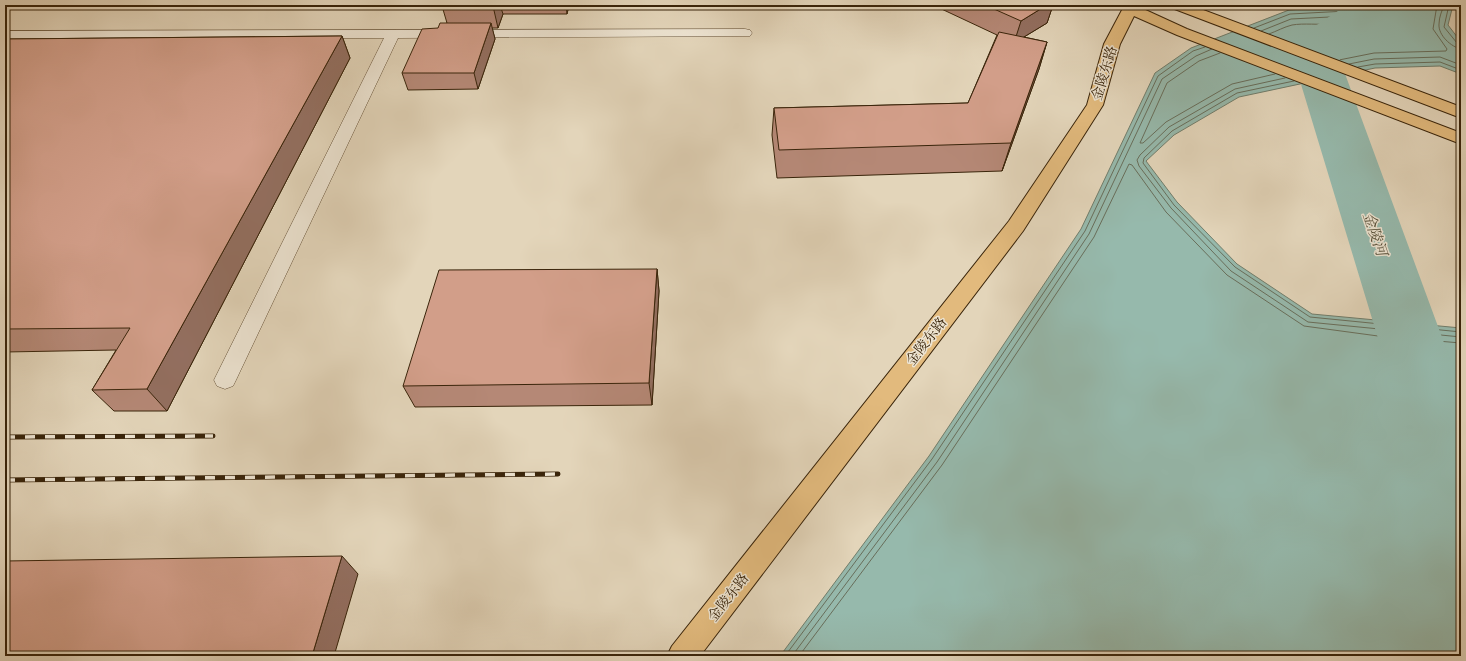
<svg xmlns="http://www.w3.org/2000/svg" width="1466" height="661" font-family="'IM FELL Great Primer','Noto Serif SC',serif">
  <style>
    .water { fill: #96b9ac; stroke: #717d6b }
    .lines { fill: none; stroke-linecap: round; stroke-linejoin: round }
    .shore { stroke: #686e5b; stroke-width: 1 }
    .river { fill: #96b9ac; fill-rule: evenodd }
    .service-casing { stroke: #645036; stroke-width: 1 }
    .primary-casing { stroke: #39240a; stroke-width: 2 }
    .service { fill: #ede4d2; fill-rule: evenodd }
    .primary { fill: #e2ba7d; fill-rule: evenodd }
    .rail-casing { stroke: #39240a; stroke-width: 5 }
    .rail { stroke: #ede4d2; stroke-width: 3.5; stroke-dasharray: 10; stroke-linecap: butt }
    .wall { fill: #b58876; stroke: #39240a }
    .shaded-wall { fill: #936f60; stroke: #39240a }
    .building { fill: #d29e89; stroke: #39240a }
    .labels { text-anchor: middle; stroke-width: 3; stroke-linejoin: round; paint-order: stroke }
    .street-label { font-size: 14px; fill: #39240a; stroke: #ede4d2 }
    .water-label { font-size: 15px; font-style: italic; fill: #504932; stroke: #ede4d2 }
  </style>
  <rect width="100%" height="100%" fill="#e3d5ba"/>
  <filter id="stains"><feTurbulence type="fractalNoise" baseFrequency=".005" numOctaves="4"/><feColorMatrix values="0 0 0 0 .2 0 0 0 0 .09 0 0 0 0 .02 0 0 0 .5 -.17"/></filter>
  <radialGradient id="worn" r=".72"><stop offset=".6" stop-color="#630" stop-opacity="0"/><stop offset="1" stop-color="#630" stop-opacity=".3"/></radialGradient>
  <!-- water -->
  <path class="water" d="M1361,5H1453L1448,25L1461,42V74L1440,66L1375,68L1239,97L1174,135L1146,161L1177,202L1237,264L1312,314L1461,328V656H780L929,456L1081,229L1155,73L1191,48L1289,10Z"/>
  <g class="lines">
    <!-- shore -->
    <path class="shore" d="M1444,5C1442,11 1439,17 1439,24C1438,35 1451,47 1461,49
      M1449,5L1444,27L1457,43L1461,44
      M1254,28L1290,14L1347,11L1351,5
      M1261,31L1291,19L1349,16L1355,11L1356,5
      M1269,34C1277,31 1284,27 1292,25C1315,21 1354,33 1362,5
      M1220,53L1199,61L1167,83L1140,143H1143L1166,122L1232,84L1275,74
      M1339,60L1374,53L1446,51L1447,49L1433,29L1437,5
      M1349,64L1374,59L1440,57L1461,65
      M1358,67L1375,64L1440,62L1461,70
      M1285,78L1235,89L1169,127L1140,155L1137,160L1139,166L1171,208L1231,271L1308,322L1461,337
      M1294,81L1237,93L1172,131L1144,158L1143,163L1174,205L1235,267L1310,317L1461,332
      M785,656L932,459L1085,231L1158,76L1193,51L1205,47
      M792,656L937,462L1089,234L1162,79L1196,56L1212,49
      M799,656L942,465L1094,237L1129,164L1132,165L1166,212L1227,275L1304,326L1378,336L1461,343"/>
    <!-- river -->
    <path class="river" d="M1347,5H1396L1390,14L1337,52L1461,389V523L1435,513L1424,490L1290,48L1297,38Z"/>
    <!-- service casing -->
    <g class="service-casing">
      <path id="service" d="M745,29L750,30L752,33L750,36L398,38L236,380L233,386L225,389L217,386L214,380L384,38L5,39V31Z"/>
    </g>
    <!-- primary casing -->
    <g class="primary-casing">
      <path id="primary" d="M1115,5H1140L1139,7L1187,29L1461,133V144L1177,35L1134,16L1120,44L1103,105L1023,231L700,656H667L672,646L1009,221L1087,105L1104,44L1122,10Z
        M1170,5H1190L1461,107V118L1172,8Z"/>
    </g>
    <!-- service -->
    <use href="#service" class="service"/>
    <!-- primary -->
    <use href="#primary" class="primary"/>
    <!-- rail casing -->
    <g class="rail-casing">
      <path id="rail" d="M5,437L213,436
        M5,480L558,474"/>
    </g>
    <!-- rail -->
    <use href="#rail" class="rail"/>
  </g>
  <!-- wall -->
  <path class="wall" d="M443,5H569L567,14H503L498,28H492L495,39L478,89L408,90L402,73L438,28L447,23L442,6Z
    M933,5H1053L1047,23L1024,37L1047,42L1039,69L1002,171L777,178L772,135L774,108L968,103L997,35Z
    M342,36L350,58L167,411H114L92,390L116,350L5,352V39Z
    M657,269L659,291L652,405L415,407L403,386Z"/>
  <!-- shaded-wall -->
  <path class="shaded-wall" d="M493,5H500L503,14L498,28L493,6Z
    M566,5H569L567,14Z
    M1047,5H1053L1047,23L1014,43L1021,21Z
    M491,23L495,39L478,89L474,73Z
    M342,36L350,58L167,411L147,389Z
    M1047,42L1039,69L1002,171L1011,143Z
    M657,269L659,291L652,405L649,383Z
    M342,556L358,574L334,656H312Z"/>
  <!-- building -->
  <path class="building" d="M443,5H493V6H442Z
    M985,5H1047L1021,21Z
    M440,23H491L474,73H402L422,29L438,28Z
    M999,32L1047,42L1011,143L779,150L774,108L968,103Z
    M342,36L147,389L92,390L130,328L5,329V39Z
    M657,269L649,383L403,386L439,270Z
    M342,556L312,656H5V561Z"/>
  <g class="labels">
    <!-- street labels -->
    <g class="street-label">
      <text transform="translate(1104 73) rotate(-73)" y="5">金陵东路</text>
      <text transform="translate(926 341) rotate(-52)" y="5">金陵东路</text>
      <text transform="translate(728 597) rotate(-52)" y="5">金陵东路</text>
    </g>
    <!-- water labels -->
    <g class="water-label">
      <text transform="translate(1375 234) rotate(71)" y="5">金陵河</text>
    </g>
  </g>
  <!-- margin -->
  <rect width="1466" height="661" fill="none" stroke="#e3d5ba" stroke-width="20"/>
  <rect x="6" y="6" width="1454" height="649" fill="none" stroke="#39240a" stroke-width="2"/>
  <rect x="10" y="10" width="1446" height="641" fill="none" stroke="#39240a"/>
  <rect width="100%" height="100%" filter="url(#stains)"/>
  <rect width="100%" height="100%" fill="url(#worn)"/>
</svg>
